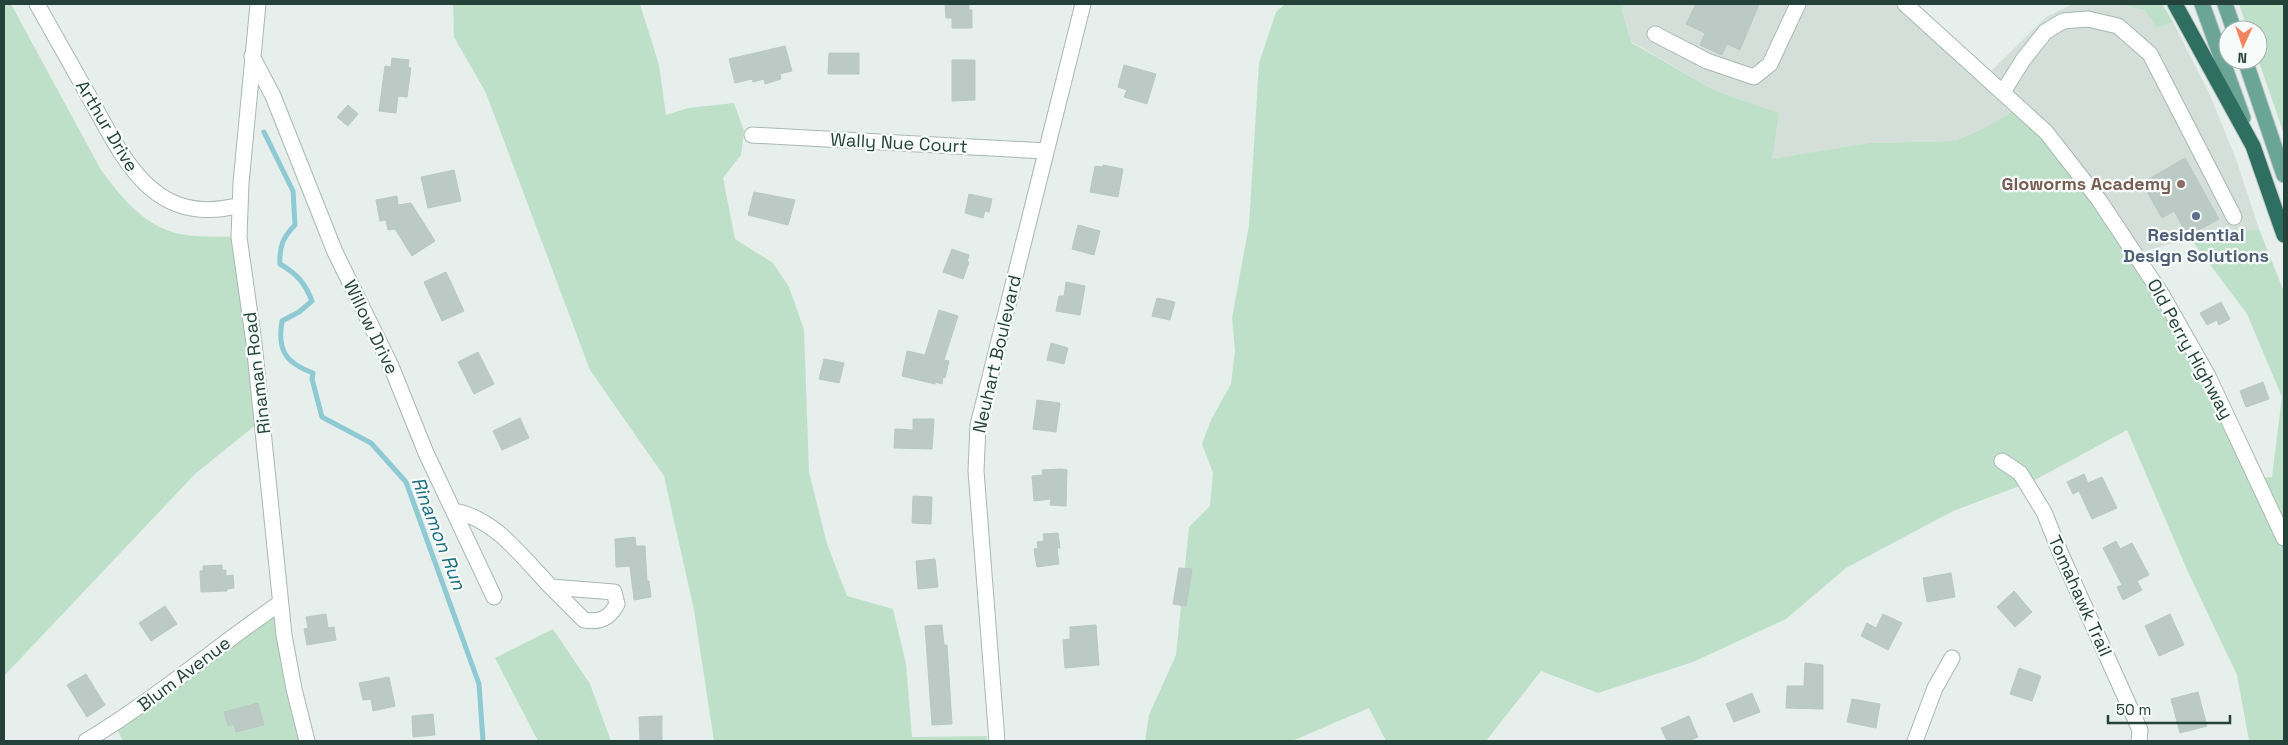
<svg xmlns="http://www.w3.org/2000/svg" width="2288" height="745" font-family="'Space Grotesk',sans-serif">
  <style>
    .built { fill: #d4dfda }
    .green { fill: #bfe0c8 }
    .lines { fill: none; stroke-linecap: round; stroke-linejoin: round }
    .stream { stroke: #8ec9d4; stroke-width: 5 }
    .building { fill: #bbcac4; stroke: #b8c9c2 }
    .minor-casing { stroke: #a8b8b2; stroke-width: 17 }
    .major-casing { stroke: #c2cac8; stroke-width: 17 }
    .highway-casing { stroke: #c2cac8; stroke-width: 17 }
    .minor { stroke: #fff; stroke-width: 15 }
    .major { stroke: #6aa596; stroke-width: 15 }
    .highway { stroke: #2f6f62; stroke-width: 15 }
    .education-dot { fill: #8d6e63; stroke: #f7fbf9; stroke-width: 2 }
    .service-dot { fill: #5c6f8a; stroke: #f7fbf9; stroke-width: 2 }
    .labels { text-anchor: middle; stroke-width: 4.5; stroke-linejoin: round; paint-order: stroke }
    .street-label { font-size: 18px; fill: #24423a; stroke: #f7fbf9 }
    .education-label { font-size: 18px; font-weight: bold; fill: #785e54; stroke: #f7fbf9; text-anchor: end }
    .service-label { font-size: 18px; font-weight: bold; fill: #4e5e75; stroke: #f7fbf9 }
    .water-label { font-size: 19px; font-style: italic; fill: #1c6f80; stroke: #f7fbf9 }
  </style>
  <rect width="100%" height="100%" fill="#e6efeb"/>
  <!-- built -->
  <path class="built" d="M1623,4H1905L1986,76L2046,17L2073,4H2120L2144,10L2157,28L2173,22L2209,93L2236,159L2259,229L2190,238L2135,254L1984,128L1955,141L1869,143L1771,160L1778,113L1716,91L1632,42L1622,9Z"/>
  <!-- green -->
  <path class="green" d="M4,4H11L101,170C121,197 145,227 180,234C199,238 220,236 239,237L262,420L195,474L4,676Z
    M453,4H640L659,65L666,115L688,108L734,103L744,131L741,155L723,178L735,239L773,263L789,287L804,330L809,472L827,544L847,596L893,609L906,664L912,737L987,736V741H714L694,610L664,476L590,370L486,93L454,37Z
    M1285,4H1623L1622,10L1632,43L1716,91L1779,113L1772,159L1869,143L1955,141L1984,128L2019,108L2162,295L2257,478L2272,477L2282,397L2247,314L2190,238L2259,229L2284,292V741H2249L2237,675L2188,572L2127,430L2033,481L1953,511L1846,568L1786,619L1693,662L1598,693L1541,671L1486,741H1386L1369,708L1292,741H1145L1149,715L1176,655L1189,527L1210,506L1213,473L1202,444L1211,420L1231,384L1235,350L1232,318L1249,225L1259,63L1276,12Z
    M2120,4H2162L2173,22L2157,28L2144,10Z
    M2239,4H2284V134L2258,59V30H2248Z
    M280,603L307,741H123L114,724Z
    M553,629L590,684L611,741H538L495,658Z"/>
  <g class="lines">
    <!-- stream -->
    <path class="stream" d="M264,132L293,191L295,225C283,237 279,247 280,264C297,274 305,283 312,301L299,312L282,321C277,351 286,363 313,373L312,379L322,417L371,443L406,482L479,684L483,741"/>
  </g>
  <!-- building -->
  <path class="building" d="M945,4H969V10H972V28H952V18H946Z
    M1696,4H1759L1740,50L1727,44L1722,55L1700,45L1705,33L1686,24Z
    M785,46L792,71L780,74L781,79L765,84L764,79L753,82L752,79L735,83L729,59Z
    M829,53H859V74H828Z
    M392,58L409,60L408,67L411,68L407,97L398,96L396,113L379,111L385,66L391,67Z
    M952,60H975V100L952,101Z
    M1124,65L1156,74L1147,104L1124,97L1127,90L1118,87Z
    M348,105L358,114L348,126L337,117Z
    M2185,158L2219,219L2188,236L2174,211L2162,218L2142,183Z
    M1103,165L1123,169L1118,197L1090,192L1095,166L1103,167Z
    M454,170L461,201L428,208L421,177Z
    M754,192L795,200L788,225L748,215Z
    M969,194L992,199L989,212L985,211L983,218L965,213Z
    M397,196L398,205L411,203L435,241L412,256L395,229L388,230L386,220L380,221L376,200Z
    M1078,225L1100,231L1094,255L1072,249Z
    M952,249L969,255L967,262H969L963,279L943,272Z
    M446,272L464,311L442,321L424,282Z
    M1066,282L1085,286L1080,315L1056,311L1059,296H1064Z
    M1157,298L1175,302L1170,320L1152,316Z
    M2221,302L2230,319L2219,325L2217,320L2207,325L2200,313Z
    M939,310L958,316L944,360L949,361L945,378L943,377L942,384L935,382V384L902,376L907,351L925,355Z
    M1051,343L1068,348L1064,364L1047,360Z
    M478,352L494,384L474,394L458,362Z
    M824,359L844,363L839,383L819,379Z
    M2263,382L2269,399L2246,407L2240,391Z
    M1037,400L1060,403L1056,432L1033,429Z
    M520,418L529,438L502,450L493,431Z
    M913,419H934L932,449L894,448L895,429L913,430Z
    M1061,469L1067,470L1066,506L1050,505L1051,499L1034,501L1032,476L1043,475L1042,470Z
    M2084,474L2088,483L2102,477L2117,508L2092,519L2079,491L2073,494L2067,482Z
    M913,496L932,497L931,524L912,523Z
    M1058,533L1060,548H1057L1059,564L1037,567L1034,549L1038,548L1037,542L1044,541L1043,534Z
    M635,537L636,546H645L647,581H649L651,597L634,600L630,566L616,567L615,539Z
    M2116,541L2120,549L2132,543L2149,575L2137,581L2142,590L2123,600L2117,587L2122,585L2103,548Z
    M935,559L938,587L918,589L916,561Z
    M222,565V570H226V576L233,575L234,588L227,589V591L201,592L200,571H203V566Z
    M1179,568L1192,569L1186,606L1173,604Z
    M1951,573L1955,597L1927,602L1923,578Z
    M2014,591L2032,612L2015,627L1997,607Z
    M165,606L177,624L151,641L139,623Z
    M326,614L328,628L334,627L336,640L307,645L304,629L308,628L306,617Z
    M1883,614L1902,623L1888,650L1861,636L1867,623L1876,628Z
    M2170,614L2184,645L2159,656L2145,626Z
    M942,625L944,645H947L952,724L932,725L925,626Z
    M1096,625L1099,665L1065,668L1063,640L1070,639V627Z
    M1805,663L1823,665V709L1786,708L1787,686H1804Z
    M2019,668L2041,676L2032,701L2010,694Z
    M86,674L105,705L87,717L67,685Z
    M389,677L395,706L373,711L371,699L363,700L359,683Z
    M2198,692L2207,726L2180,733L2171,699Z
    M1752,693L1760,712L1734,722L1726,704Z
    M1852,699L1880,704L1876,728L1847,722Z
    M258,703L264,725L236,732L234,724L228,726L224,712Z
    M433,714L435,735L413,737L412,716Z
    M662,716V741H640L639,717Z
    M1689,716L1698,737L1688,741H1667L1661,728Z"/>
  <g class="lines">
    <!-- minor casing -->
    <g class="minor-casing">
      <path id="minor" d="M37,4C55,36 73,68 91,100C125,162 155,228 240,205
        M258,4L241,183L239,237L254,343L284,635L294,689L307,741
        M1905,4L2046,132L2099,200L2162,295L2208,376L2284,538
        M1655,34L1707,61L1754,77L1770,64L1798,4
        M252,56L273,96L335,252L391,366L426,453L494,597
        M2003,92L2023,60L2045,32L2063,21L2088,19L2118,26L2150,54L2234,217
        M752,135L1046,151
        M2002,461L2020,473L2044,512L2060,552L2140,730L2139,741
        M454,511C495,518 523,558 551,587L614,592L617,604C610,618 600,623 584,620L551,587
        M86,741C154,700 215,648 280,603
        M997,741L976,471L978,425L1083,4
        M1915,741L1935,688L1952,658"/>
    </g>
    <!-- major casing -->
    <g class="major-casing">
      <path id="major" d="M2202,4L2243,118
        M2225,4L2234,30
        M2245,60L2284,175"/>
    </g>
    <!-- highway casing -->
    <g class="highway-casing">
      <path id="highway" d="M2175,4L2253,146L2284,235"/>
    </g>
    <!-- minor -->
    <use href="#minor" class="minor"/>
    <!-- major -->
    <use href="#major" class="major"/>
    <!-- highway -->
    <use href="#highway" class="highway"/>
  </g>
  <!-- markers -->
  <circle class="education-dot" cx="2181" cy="184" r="5"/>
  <circle class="service-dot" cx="2196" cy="216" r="5"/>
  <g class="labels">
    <!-- street labels -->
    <g class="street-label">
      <text transform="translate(107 126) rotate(59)" y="6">Arthur Drive</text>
      <text transform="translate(899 143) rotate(3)" y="6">Wally Nue Court</text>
      <text transform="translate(371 327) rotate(64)" y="6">Willow Drive</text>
      <text transform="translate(2190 349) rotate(61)" y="6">Old Perry Highway</text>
      <text transform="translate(997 354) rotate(-77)" y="6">Neuhart Boulevard</text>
      <text transform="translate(257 373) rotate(-97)" y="6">Rinaman Road</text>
      <text transform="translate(2080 596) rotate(66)" y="6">Tomahawk Trail</text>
      <text transform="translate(184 674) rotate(-37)" y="6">Blum Avenue</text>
    </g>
    <!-- education labels -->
    <g class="education-label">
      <text x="2171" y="190">Gloworms Academy</text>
    </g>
    <!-- service labels -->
    <g class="service-label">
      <text x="2196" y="241">Residential<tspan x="2196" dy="21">Design Solutions</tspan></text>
    </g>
    <!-- water labels -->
    <g class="water-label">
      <text transform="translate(439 533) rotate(69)" y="7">Rinamon Run</text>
    </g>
  </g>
  <!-- border -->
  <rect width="2288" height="745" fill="none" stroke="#24423a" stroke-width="10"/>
  <!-- north arrow -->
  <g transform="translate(2243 45) rotate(183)"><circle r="24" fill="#f7fbf9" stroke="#a3b1ad"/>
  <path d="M0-4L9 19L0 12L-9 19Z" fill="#f4845f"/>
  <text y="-8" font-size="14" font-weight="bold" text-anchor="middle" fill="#24423a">N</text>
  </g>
  <!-- scale -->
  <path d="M2108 715v8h122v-8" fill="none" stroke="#24423a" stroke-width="2.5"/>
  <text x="2116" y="715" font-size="15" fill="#24423a" stroke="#f7fbf9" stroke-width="4" paint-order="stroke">50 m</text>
</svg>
